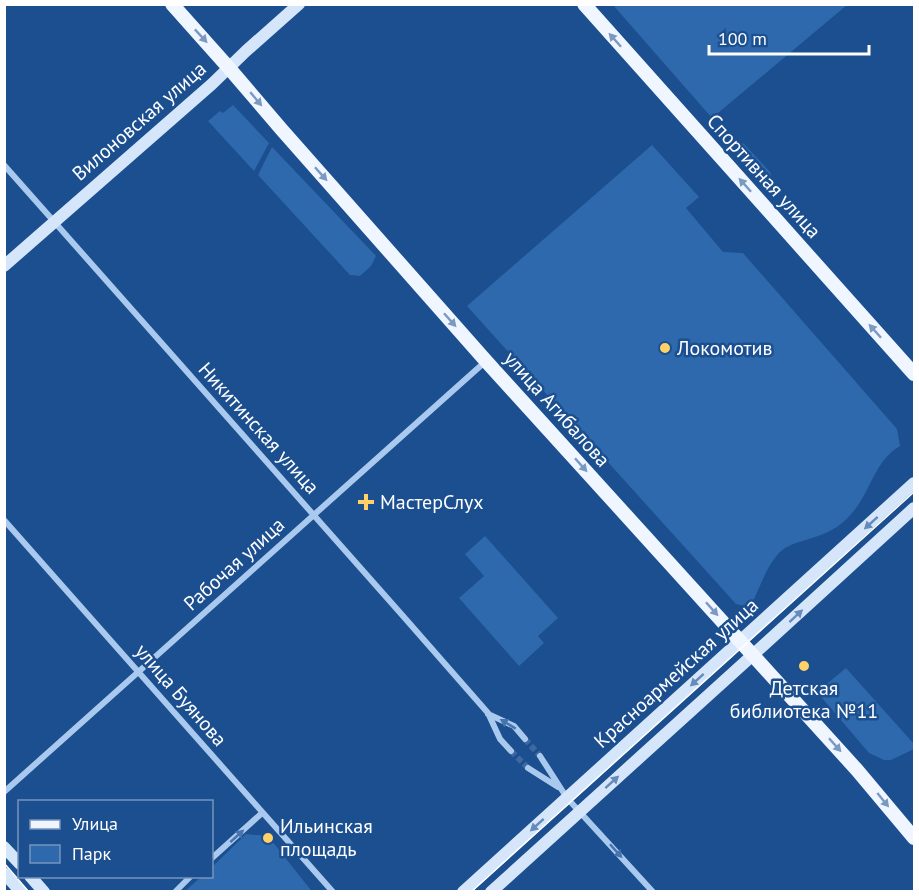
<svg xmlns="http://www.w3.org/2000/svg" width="919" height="896" font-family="'PT Sans',sans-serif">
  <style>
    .green { fill: #2e69ad }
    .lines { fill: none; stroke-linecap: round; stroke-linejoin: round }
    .minor-tunnel { stroke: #3d69a0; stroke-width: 6; stroke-dasharray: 6 3; stroke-linecap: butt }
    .minor { stroke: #a9c9ee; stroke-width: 6 }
    .secondary { stroke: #d6e6fa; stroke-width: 12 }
    .primary { stroke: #f0f6ff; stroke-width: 14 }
    .tram { stroke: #fff; stroke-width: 1.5 }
    .oneway { fill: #7b9ac1 }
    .oneway2 { fill: #668bba }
    .oneway3 { fill: #4674ac }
    .poi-dot { fill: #ffd166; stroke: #1b4f8f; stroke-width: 2 }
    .labels { text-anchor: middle; stroke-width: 5; stroke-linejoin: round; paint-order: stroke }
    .street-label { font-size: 20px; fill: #fff; stroke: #1b4f8f }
    .poi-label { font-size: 20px; fill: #fff; stroke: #1b4f8f; text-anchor: start }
  </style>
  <rect width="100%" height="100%" fill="#1b4f8f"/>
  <!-- green -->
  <path class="green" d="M613,5H847L712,118Z
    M233,105L269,143L254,171L208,121L220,111L223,113Z
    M741,143L744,144L770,172L771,175L764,183L734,149Z
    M652,145L699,197L686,208L723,252L743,253L897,429L900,446C874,461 871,492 852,513C843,524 831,532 818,536C805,541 789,543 780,552C768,564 762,582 755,597L753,601L745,606L736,604L467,306Z
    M272,147L376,256L371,266L360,276L350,275L258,175Z
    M485,536L558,618L538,636L544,643L519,666L459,598L484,576L465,554Z
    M846,668L914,744V749L891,760H884L869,753L817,692Z
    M246,834L268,836L310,889V891H185L201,877L212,876V867Z"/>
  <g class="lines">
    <!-- minor-tunnel -->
    <path class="minor-tunnel" d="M525,739L540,756
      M511,751L528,768"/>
    <!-- minor -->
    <path class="minor" d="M4,165L403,616L488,713L500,739L511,751
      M4,520L333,892
      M488,714L514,726L525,739
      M540,756L567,798L653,892
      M528,768L558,787
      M4,792L486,361
      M212,858L262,813
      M175,892L191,876"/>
    <!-- secondary -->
    <path class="secondary" d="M4,266L212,84L246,51L299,4
      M4,847L20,864
      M4,873L21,892
      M30,876L44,892
      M463,892L914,483
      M491,892L766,643L914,508"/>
    <!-- primary -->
    <path class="primary" d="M172,4L229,68L282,130L486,361L857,770L914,838
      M584,4L914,374"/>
    <!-- tram -->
    <path class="tram" d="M4,863L29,892
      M471,892L914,492"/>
  </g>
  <!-- one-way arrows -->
  <defs><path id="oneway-solid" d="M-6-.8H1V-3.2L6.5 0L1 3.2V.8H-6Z" transform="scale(1.5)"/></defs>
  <g class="oneway">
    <use href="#oneway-solid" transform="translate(201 36) rotate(47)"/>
    <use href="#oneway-solid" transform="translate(615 40) rotate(-132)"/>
    <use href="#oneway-solid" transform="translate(256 99) rotate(50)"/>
    <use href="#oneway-solid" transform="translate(321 174) rotate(48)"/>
    <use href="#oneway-solid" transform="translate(745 185) rotate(-132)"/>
    <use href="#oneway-solid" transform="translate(450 320) rotate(48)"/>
    <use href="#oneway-solid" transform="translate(875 331) rotate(-132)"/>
    <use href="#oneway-solid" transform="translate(581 465) rotate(48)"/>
    <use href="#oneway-solid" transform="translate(712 609) rotate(48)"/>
    <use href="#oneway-solid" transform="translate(835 745) rotate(48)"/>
    <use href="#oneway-solid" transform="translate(883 800) rotate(51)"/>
  </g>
  <g class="oneway2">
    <use href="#oneway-solid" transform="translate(871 523) rotate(138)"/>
    <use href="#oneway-solid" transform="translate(796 616) rotate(-43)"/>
    <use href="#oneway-solid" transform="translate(697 680) rotate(138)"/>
    <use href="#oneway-solid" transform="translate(612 782) rotate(-42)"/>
    <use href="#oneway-solid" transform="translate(537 825) rotate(138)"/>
  </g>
  <g class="oneway3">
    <use href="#oneway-solid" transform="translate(508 724) rotate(-149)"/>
    <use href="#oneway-solid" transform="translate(237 836) rotate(-42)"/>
    <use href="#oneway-solid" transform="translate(616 851) rotate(48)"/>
  </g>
  <!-- markers -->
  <g class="poi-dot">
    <circle cx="665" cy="348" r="6"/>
    <path d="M363 493h6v6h6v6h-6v6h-6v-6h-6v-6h6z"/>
    <circle cx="804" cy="666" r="6"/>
    <circle cx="268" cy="838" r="6"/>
  </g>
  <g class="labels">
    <!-- street labels -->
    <g class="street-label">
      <text transform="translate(139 121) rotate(-41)" y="7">Вилоновская улица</text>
      <text transform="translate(764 176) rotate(48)" y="7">Спортивная улица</text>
      <text transform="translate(557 409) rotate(48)" y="7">улица Агибалова</text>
      <text transform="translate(259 428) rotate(48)" y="7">Никитинская улица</text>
      <text transform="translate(234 564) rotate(-42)" y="7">Рабочая улица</text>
      <text transform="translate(676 673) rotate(-42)" y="7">Красноармейская улица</text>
      <text transform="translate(181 695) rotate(49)" y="7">улица Буянова</text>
    </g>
    <!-- poi labels -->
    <g class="poi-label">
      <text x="677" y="355">Локомотив</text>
      <text x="380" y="509">МастерСлух</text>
      <text x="804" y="695" text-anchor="middle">Детская<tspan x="804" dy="23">библиотека №11</tspan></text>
      <text x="280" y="833">Ильинская<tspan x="280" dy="23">площадь</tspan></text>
    </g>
  </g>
  <!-- border -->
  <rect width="919" height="896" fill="none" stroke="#ffffff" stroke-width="12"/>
  <!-- legend -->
  <rect x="18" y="800" width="195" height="78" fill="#1b4f8f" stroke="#7695bc" stroke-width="1.5"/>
  <rect x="30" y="820" width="30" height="9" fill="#f0f6ff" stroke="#7695bc" stroke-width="1.5"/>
  <text x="72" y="830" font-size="18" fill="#ffffff">Улица</text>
  <rect x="30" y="845" width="30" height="18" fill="#2e69ad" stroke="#7695bc" stroke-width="1.5"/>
  <text x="72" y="860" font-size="18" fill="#ffffff">Парк</text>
  <!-- scale -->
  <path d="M709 45v9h160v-9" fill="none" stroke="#ffffff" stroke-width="3"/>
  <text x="718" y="45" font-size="18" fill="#ffffff" stroke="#1b4f8f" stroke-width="4.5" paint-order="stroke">100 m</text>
</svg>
